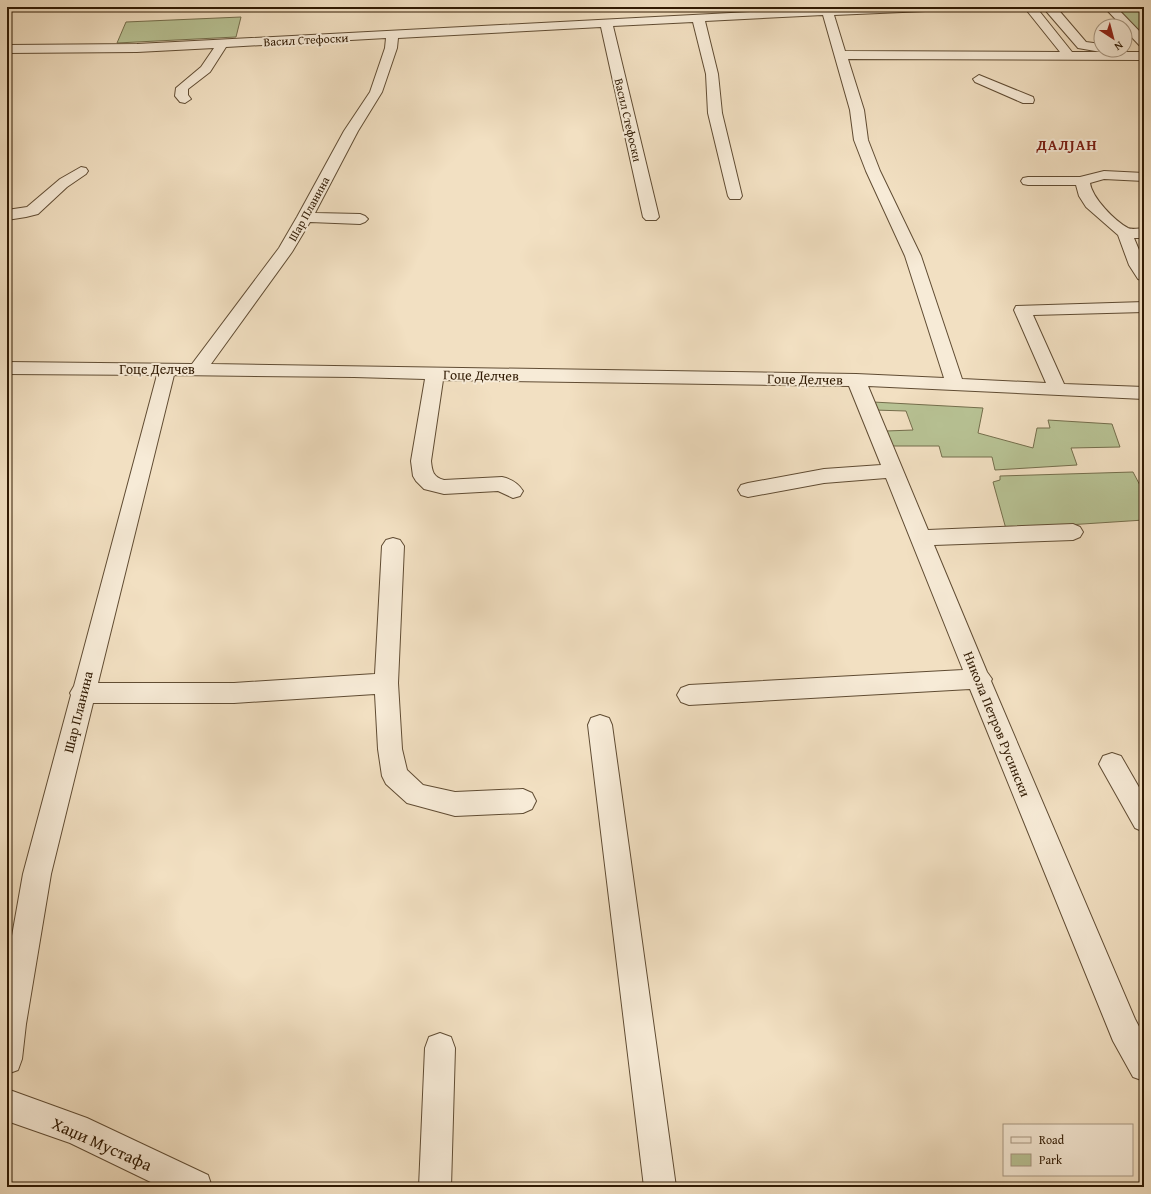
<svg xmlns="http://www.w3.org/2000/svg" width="1151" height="1194" font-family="'Gentium Book Plus',serif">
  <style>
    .green { fill: #b8c395; stroke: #746e4c }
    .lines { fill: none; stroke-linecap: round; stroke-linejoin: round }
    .minor-casing { stroke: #604c33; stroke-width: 2 }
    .minor { fill: #f7ebd7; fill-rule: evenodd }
    .labels { text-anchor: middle; stroke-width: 4; stroke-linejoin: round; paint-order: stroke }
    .far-street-label { font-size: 12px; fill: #301a03; stroke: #f7ebd7 }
    .street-label { font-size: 14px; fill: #301a03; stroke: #f7ebd7 }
    .far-district-label { font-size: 15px; font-weight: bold; letter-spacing: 1px; fill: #7a1f14; stroke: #f7ebd7 }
    .near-street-label { font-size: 17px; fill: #301a03; stroke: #f7ebd7 }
  </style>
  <rect width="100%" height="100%" fill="#f2e0c2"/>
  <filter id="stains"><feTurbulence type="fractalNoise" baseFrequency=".005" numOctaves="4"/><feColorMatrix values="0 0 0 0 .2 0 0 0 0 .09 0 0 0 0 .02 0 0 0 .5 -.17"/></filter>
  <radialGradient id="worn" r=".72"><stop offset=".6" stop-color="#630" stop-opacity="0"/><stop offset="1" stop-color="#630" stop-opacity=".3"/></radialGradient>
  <!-- green -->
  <path class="green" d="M1115,7H1144V39Z
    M241,17L236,37L117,43L126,22Z
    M873,402L983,408L978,433L1033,448L1037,428H1050L1048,420L1112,424L1120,447L1071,448L1077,465L995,470L992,457H942L939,446H891L886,431L913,430L906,411L874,410Z
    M1133,472L1144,493V520L1006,529L993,482L1000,480V476Z"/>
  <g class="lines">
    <!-- minor casing -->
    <g class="minor-casing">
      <path id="minor" d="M954,7L948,10L834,15L845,51L1060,52L1024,7H1036L1072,52H1144V60L848,59L864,110L868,140L880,171L921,256L962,379L1046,383L1014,310L1016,306L1144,302V312L1033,315L1064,384L1144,387V399L868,386L928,530L1073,524L1080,527L1083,532L1080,537L1073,540L934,545L987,672L992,679L991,681L1135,1019L1144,1036V1081L1133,1077L1113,1041L970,689L689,705L681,702L677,695L681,688L689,685L963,670L886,478L824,483L748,497L741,495L738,490L741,485L748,483L824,469L881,465L849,386L443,380L431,461C432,471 433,477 444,480L502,477C511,479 518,483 523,491L520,496L513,498L498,491L444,494L424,489L416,481L413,476L411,461L425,379L354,377L174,375L98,683H234L375,674L382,546L386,540L393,538L400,540L404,546L398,683L402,749L407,770L423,785L455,792L523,789L532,793L536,801L532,809L523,813L455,816L407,803L386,784L382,776L378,749L375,694L234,703H93L51,874L26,1024L22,1059L18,1070L7,1074V964L23,874L71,695L70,693L74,686L157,375L7,374V362L192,364L279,248L297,217L344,131L370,92L385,48L386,38L226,47L210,72L188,89V95L191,99L185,103L180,102L175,96L176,88L201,67L214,48L137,52L7,53V45L137,44L827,8ZM823,15L850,110L854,140L866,171L905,256L944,378L856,374L211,364L292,252L310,222L360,224L365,222L368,219L365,216L360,214L315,213L358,131L382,92L397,48L398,38L601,27L643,217L646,220H656L659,217L613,26L693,22L706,74L708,113L728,196L730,199H740L742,196L722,113L718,74L705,21Z
        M1044,7H1056L1086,42L1101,44V50L1105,51L1101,52L1078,48L1046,11Z
        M1104,7H1116L1144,36V47L1140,46L1125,30V26H1122Z
        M979,75L1033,97L1034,100L1033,103H1023L975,82L973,79Z
        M81,167L86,168L88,171L86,174L67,187L38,214L26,217L7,220V210L27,207L60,179Z
        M1104,171L1144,173V181L1104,179L1090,183C1092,198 1115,221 1128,228C1132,230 1140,228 1144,228V238H1134L1144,262V281L1138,279L1129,265L1118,235L1086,207L1079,196L1076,185H1028L1023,184L1021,181L1023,178L1028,177H1080Z
        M600,715L609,718L612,725L676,1187H644L588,725L591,718Z
        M1112,753L1121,756L1144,796V832L1135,828L1099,764L1103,756Z
        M440,1033L451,1037L455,1048L451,1187H419L425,1048L429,1037Z
        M7,1089L87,1118L208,1175L212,1187H161L70,1143L7,1121Z"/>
    </g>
    <!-- minor -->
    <use href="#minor" class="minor"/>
  </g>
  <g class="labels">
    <!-- far-street labels -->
    <g class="far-street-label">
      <text transform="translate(306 40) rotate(-3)" y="4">Васил Стефоски</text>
      <text transform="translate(628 120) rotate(77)" y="4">Васил Стефоски</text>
      <text transform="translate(309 209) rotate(-61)" y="4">Шар Планина</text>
    </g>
    <!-- street labels -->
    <g class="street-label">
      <text x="157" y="374">Гоце Делчев</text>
      <text transform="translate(481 375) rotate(1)" y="5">Гоце Делчев</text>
      <text transform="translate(805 379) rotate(1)" y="5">Гоце Делчев</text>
      <text transform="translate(78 712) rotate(-76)" y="5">Шар Планина</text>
      <text transform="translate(997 724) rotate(68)" y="5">Никола Петров Русински</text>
    </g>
    <!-- far-district labels -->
    <g class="far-district-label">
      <text x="1067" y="150">ДАЛЈАН</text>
    </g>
    <!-- near-street labels -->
    <g class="near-street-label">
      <text transform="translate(102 1144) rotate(24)" y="6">Хаџи Мустафа</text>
    </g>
  </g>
  <!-- margin -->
  <rect width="1151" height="1194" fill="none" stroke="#f2e0c2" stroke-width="24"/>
  <rect x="8" y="8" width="1135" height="1178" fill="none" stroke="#301a03" stroke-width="2"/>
  <rect x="12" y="12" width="1127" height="1170" fill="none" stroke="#301a03"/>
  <!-- legend -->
  <rect x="1003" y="1124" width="130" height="52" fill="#f7ebd7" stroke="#a79782"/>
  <rect x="1011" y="1137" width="20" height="6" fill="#f7ebd7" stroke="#a79782"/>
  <text x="1039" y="1144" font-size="12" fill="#301a03">Road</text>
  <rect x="1011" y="1154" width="20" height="12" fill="#b8c395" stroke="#a79782"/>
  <text x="1039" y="1164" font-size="12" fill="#301a03">Park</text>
  <!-- north arrow -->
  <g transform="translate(1113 38) rotate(144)"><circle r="19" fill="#f7ebd7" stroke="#a79782"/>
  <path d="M0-3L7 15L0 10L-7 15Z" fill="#8f2418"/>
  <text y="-6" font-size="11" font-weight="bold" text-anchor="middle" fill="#301a03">N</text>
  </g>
  <rect width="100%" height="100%" filter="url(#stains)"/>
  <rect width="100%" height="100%" fill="url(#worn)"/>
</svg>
